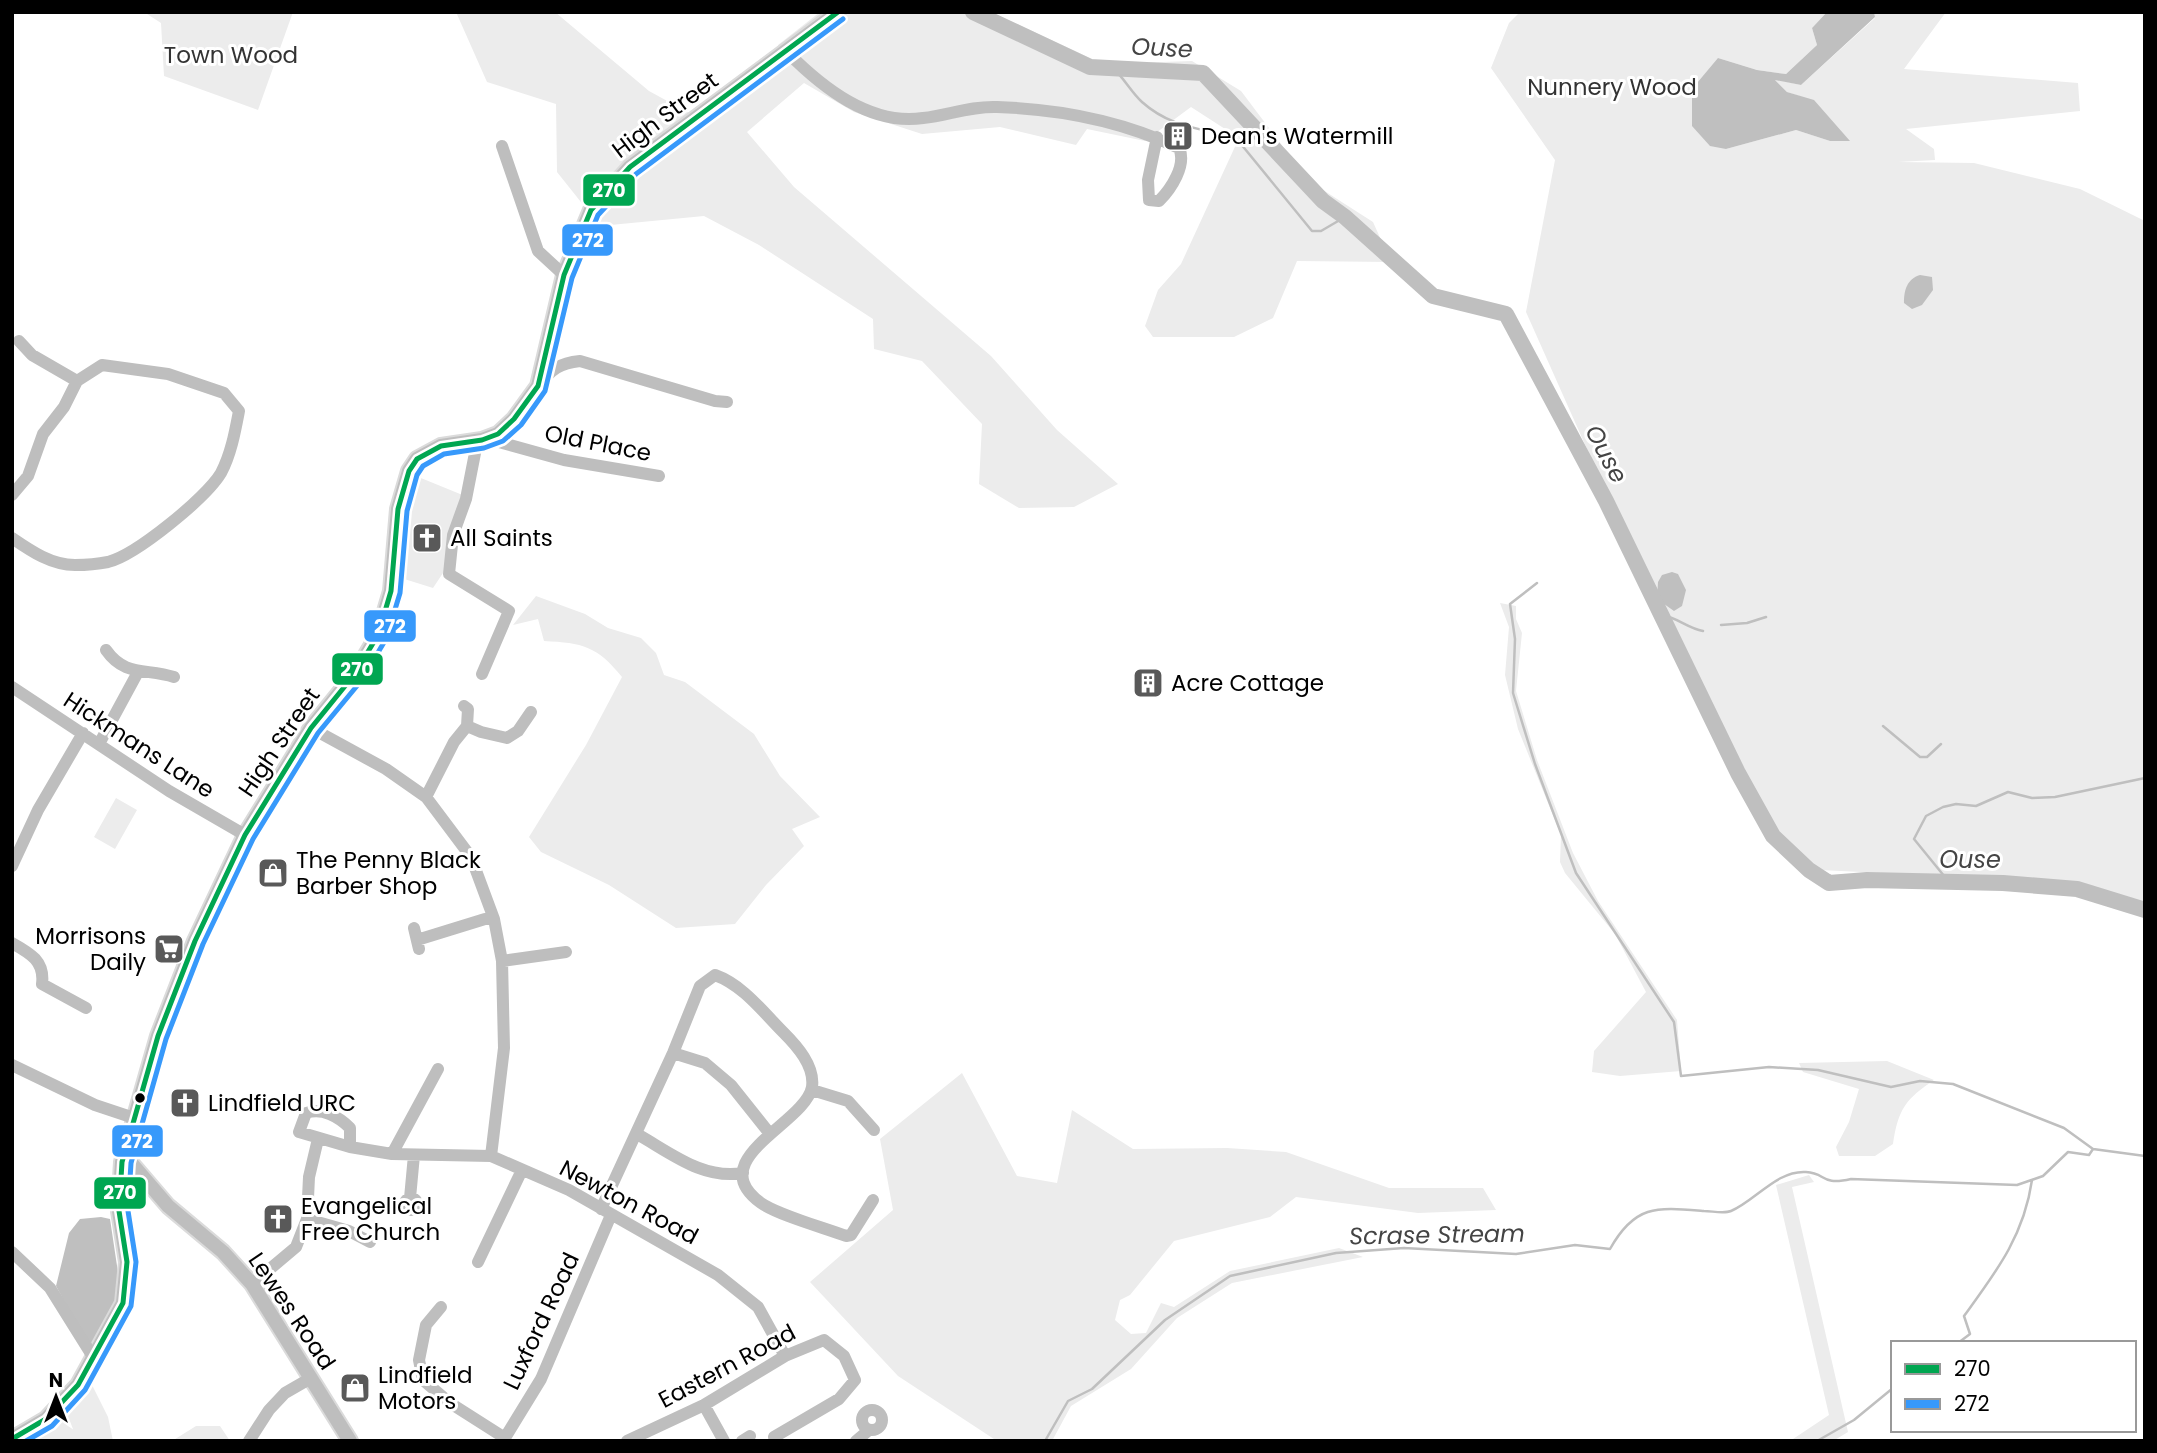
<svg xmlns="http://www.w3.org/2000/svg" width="2157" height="1453" font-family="Poppins,sans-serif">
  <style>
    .green { fill: #ececec }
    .water { fill: #bfbfbf }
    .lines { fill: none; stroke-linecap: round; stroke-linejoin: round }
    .stream { stroke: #bfbfbf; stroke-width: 2.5 }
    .river { stroke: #bfbfbf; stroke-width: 16 }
    .major-casing { stroke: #dbdbdb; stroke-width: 18 }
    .minor { stroke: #bebebe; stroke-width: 12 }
    .major { stroke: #bebebe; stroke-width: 14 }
    .bus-1-casing { stroke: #fff; stroke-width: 10 }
    .bus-2-casing { stroke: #fff; stroke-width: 10 }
    .bus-1 { stroke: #00a651; stroke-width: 5 }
    .bus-2 { stroke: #3799fb; stroke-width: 5 }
    .bus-dot { fill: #000; stroke: #fff; stroke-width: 2.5 }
    .labels { text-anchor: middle; stroke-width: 6; stroke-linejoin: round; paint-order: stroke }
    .park-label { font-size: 23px; fill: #333; stroke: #fff }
    .street-label { font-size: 23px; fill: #000; stroke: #fff }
    .poi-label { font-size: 23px; fill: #000; stroke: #fff; text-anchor: start }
    .water-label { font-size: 24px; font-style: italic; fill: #444; stroke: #fff }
    .line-badge { stroke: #fff; stroke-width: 2.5 }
    .badge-label { font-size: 19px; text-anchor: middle; font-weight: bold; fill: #fff }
  </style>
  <rect width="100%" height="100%" fill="#fff"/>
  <!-- green -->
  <path class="green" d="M144,12H293L258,110L164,76L161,23Z
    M456,12H555L649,91L704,121L784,64L778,45L820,12H991L1103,64L1192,61L1241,91L1309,181L1373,222L1391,262L1297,261L1273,318L1234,337H1153L1145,326L1158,290L1181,264L1239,138L1191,107L1145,141L1087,129L1076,145L1000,127L922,134L854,112L804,83L747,132L794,187L991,356L1057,430L1118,484L1074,507L1019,508L979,484L982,424L922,361L874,349L873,319L759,245L704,216L600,226L557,172L556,104L487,82Z
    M1520,12H1827L1812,28L1817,45L1786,74L1757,70L1718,58L1726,149L1796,130L1830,141H1849L1814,101L1787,92L1774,79L1801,85L1875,18L1874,12H1946L1904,69L2078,83L2080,111L1906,129L1934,149L1935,160L1898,162L1974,163L2080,189L2145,221V904L2080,883L1821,870L1804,860L1775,831L1703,702L1660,613L1526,312L1555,160L1491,68L1509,23Z
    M416,476L465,496L449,564L433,588L398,577L405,509Z
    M536,596L585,614L608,628L641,638L656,653L664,675L685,682L754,734L780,776L820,817L792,829L804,846L766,885L735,924L676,928L609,885L541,852L529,837L586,745L622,677C597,646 583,643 544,641L538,619L513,625Z
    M1500,603L1516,606V619L1522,633L1516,691L1537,760L1573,853L1598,901L1677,1020L1681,1071L1620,1076L1592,1072L1594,1051L1646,992L1615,934L1565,873L1560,862L1561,835L1518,729L1505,675L1509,627Z
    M116,798L137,810L115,849L94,837Z
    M1887,1061L1934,1080C1906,1099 1898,1109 1893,1144L1875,1156H1839L1836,1147L1849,1122L1859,1089L1803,1072L1799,1063Z
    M962,1073L1017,1176L1057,1183L1072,1110L1133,1149L1227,1148L1286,1152L1389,1188H1483L1496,1210L1418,1213L1296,1197L1270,1217L1174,1241L1130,1295L1120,1300L1115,1320L1131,1334L1146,1333L1161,1303L1174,1307L1230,1271L1339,1248L1363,1257L1232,1283L1177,1318L1131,1369L1071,1406L1052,1441H997L898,1376L810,1282L893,1210L880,1139Z
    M1809,1175L1814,1182L1792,1187L1848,1432L1833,1441H1790L1829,1415L1776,1185Z
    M89,1379L108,1417L113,1441H22Z
    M196,1426H220L230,1441H172Z"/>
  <!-- water -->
  <path class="water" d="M1827,12H1874L1875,17L1801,85L1775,80L1787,92L1814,100L1850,141H1830L1796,130L1726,149L1710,146L1692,126V89L1718,58L1757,70L1786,74L1817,45L1812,28Z
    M1920,275L1932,277L1933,290L1922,305L1912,309L1904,303C1904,290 1907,279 1920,275Z
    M1672,572L1678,574L1686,590L1682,606L1674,611L1657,599L1658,582L1662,575Z
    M101,1217L110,1219L119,1279L115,1304L91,1349L56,1286L69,1233L80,1219Z"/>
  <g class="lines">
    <!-- stream -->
    <path class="stream" d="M1113,68C1124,78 1131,92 1142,102C1171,128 1201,128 1236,138L1312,231H1321L1345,217
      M1537,583L1510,604L1515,639L1513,693L1535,764L1576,873L1674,1022L1681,1076L1769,1067L1818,1070L1891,1087L1920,1081L1953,1084L2064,1128L2093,1149
      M1661,615C1677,617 1687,628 1703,631
      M1721,625L1747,623L1766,617
      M1883,726L1920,757H1927L1941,744
      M1949,882L1914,839L1926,816L1943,807L1956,804L1976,806L2008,792L2032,798L2055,797L2145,778
      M1958,1343L1970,1334L1964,1316C1996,1272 2024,1236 2032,1180
      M1045,1441L1068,1401L1092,1389L1165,1320L1230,1276L1336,1253L1404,1248L1516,1254L1575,1245L1610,1249C1635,1204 1657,1207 1704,1211C1712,1211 1724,1214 1731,1211C1755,1201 1777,1170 1806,1172C1827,1173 1820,1186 1851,1179L2017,1185L2043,1176L2068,1152L2089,1155L2093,1149L2145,1156
      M1817,1441L1854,1420L1893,1388"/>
    <!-- river -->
    <path class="river" d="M973,12L1090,67L1203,73L1323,201L1345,217L1433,296L1506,314L1606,501L1738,773L1773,836L1809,870L1829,883L1867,880L2003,883L2077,889L2145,910"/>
    <!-- major casing -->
    <g class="major-casing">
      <path id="major" d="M122,1162L132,1164L168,1206L223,1252L252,1284L350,1441
        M12,1439L46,1419L78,1385L123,1303L127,1262L119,1211L122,1162L158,1036L195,941L245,835L311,728L354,675L378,635L391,591L398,509L409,471L417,459L441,446L482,440L498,434L514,419L538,386L564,275L591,210L630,167L838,12"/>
    </g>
    <!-- minor -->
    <path class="minor" d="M788,53C822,87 870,126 923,118C949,115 970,106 997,107C1060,109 1122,121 1179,148C1187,165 1171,189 1159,201L1149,200L1148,180L1157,137
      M502,146L538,251L564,275
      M19,341L32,355L77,381
      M539,386C551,369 560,363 580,361L715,401L727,402
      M488,439L564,460L659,476
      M474,441L476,448L466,499L453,535L449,574L509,611L482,674
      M12,495L28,476L43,434L64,407L77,381L102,365L168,374L224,393L239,411C235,432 231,454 221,473C206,498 136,555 108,562C98,564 85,565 75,565C51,565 31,551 12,538
      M106,650C125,677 146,668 174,677
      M12,687L169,791L245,835
      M467,726L481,732L507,738L518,731L531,712
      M311,728L386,769L426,797L471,857L494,919L502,961L504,1048L491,1156
      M99,744L138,672
      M426,797L454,742L467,726L468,709L464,706
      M12,866L38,810L83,733
      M414,928L419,949
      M417,940L485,919H494
      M12,943C30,953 45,961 42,984L86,1008
      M502,961L566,952
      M673,1053L705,1063L731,1085L770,1134
      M12,1065L95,1105L134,1118
      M812,1090L848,1101L874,1130
      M637,1134C671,1153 703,1180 743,1173
      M350,1147V1128C339,1117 322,1107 306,1113L299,1132L350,1147L392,1154L491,1156L569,1190L718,1275L758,1307L785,1356
      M392,1154L438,1069
      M405 1204a6 6 0 1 1 12 0a6 6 0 1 1-12 0Z
      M410,1198L414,1155
      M601,1209L673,1053L700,986L715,975C743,985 763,1012 783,1032C797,1046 815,1066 812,1087C805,1124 701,1159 761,1203C778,1215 825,1228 846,1236L851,1235L873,1200
      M307,1219L349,1231L370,1242
      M12,1252L50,1288L95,1360
      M478,1262L522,1170
      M252,1284L296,1247L307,1219L309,1177L318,1139
      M441,1307L426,1325L419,1360L423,1380L450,1403L505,1438
      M704,1405L724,1441
      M862 1420a10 10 0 1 1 20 0a10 10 0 1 1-20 0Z
      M249,1441L269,1410L285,1393L311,1378
      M503,1441L541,1379L611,1215
      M627,1441L704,1405L785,1356L824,1340L844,1356L855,1380L839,1399L774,1437
      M742,1441L750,1436
      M856,1441L869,1430"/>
    <!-- major -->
    <use href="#major" class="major"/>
    <!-- bus-1 casing -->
    <g class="bus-1-casing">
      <path id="bus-1" d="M12,1439L46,1419L78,1385L123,1303L127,1262L119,1211L122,1162L158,1036L195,941L245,835L311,728L354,675L378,635L391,591L398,509L409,471L417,459L441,446L482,440L498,434L514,419L538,386L564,275L591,210L630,167L838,12"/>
    </g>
    <!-- bus-2 casing -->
    <g class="bus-2-casing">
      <path id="bus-2" d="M26,1441L52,1426L85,1390L131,1306L136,1262L128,1211L131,1163L166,1039L203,944L253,839L318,733L361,681L386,639L400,593L407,511L417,475L423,466L444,454L484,448L503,441L521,425L545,391L572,278L598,215L636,174L843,19"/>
    </g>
    <!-- bus-1 -->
    <use href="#bus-1" class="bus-1"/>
    <!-- bus-2 -->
    <use href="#bus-2" class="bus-2"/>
  </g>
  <!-- icons -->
  <defs>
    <g id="building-square" transform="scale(1.575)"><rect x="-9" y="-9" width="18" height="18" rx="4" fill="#595959" stroke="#fff"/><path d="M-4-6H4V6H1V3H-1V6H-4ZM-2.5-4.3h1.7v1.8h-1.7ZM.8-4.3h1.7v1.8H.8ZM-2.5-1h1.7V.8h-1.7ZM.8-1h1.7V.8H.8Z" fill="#fff"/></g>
    <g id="church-square" transform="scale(1.575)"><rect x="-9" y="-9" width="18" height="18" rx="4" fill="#595959" stroke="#fff"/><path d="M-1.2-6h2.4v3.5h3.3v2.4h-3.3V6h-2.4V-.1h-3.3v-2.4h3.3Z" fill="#fff"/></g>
    <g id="shop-square" transform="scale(1.575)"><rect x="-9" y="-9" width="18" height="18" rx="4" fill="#595959" stroke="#fff"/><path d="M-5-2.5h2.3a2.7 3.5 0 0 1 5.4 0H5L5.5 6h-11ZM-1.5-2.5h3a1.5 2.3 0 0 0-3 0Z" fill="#fff"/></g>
    <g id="supermarket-square" transform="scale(1.575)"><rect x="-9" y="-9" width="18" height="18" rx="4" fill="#595959" stroke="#fff"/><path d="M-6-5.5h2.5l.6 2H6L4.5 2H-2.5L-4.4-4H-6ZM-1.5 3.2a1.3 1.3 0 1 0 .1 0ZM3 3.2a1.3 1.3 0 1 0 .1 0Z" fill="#fff"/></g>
  </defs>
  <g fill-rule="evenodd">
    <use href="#building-square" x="1178" y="136"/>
    <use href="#church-square" x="427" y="538"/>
    <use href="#building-square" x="1148" y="683"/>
    <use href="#shop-square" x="273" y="873"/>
    <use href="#supermarket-square" x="169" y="949"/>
    <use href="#church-square" x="185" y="1103"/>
    <use href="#church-square" x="278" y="1219"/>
    <use href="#shop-square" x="355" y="1388"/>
  </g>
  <!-- markers -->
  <circle class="bus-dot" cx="140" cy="1098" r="6"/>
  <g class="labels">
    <!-- park labels -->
    <g class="park-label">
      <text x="231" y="63">Town Wood</text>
      <text x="1612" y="95">Nunnery Wood</text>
    </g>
    <!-- street labels -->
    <g class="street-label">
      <text transform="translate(665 115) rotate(-37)" y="8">High Street</text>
      <text transform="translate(598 443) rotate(11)" y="8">Old Place</text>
      <text transform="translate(279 742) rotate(-56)" y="8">High Street</text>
      <text transform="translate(139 745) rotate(33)" y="8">Hickmans Lane</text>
      <text transform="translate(629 1202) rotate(28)" y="8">Newton Road</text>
      <text transform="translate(292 1311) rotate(56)" y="8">Lewes Road</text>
      <text transform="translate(541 1321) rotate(-65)" y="8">Luxford Road</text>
      <text transform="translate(727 1366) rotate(-28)" y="8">Eastern Road</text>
    </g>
    <!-- poi labels -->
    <g class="poi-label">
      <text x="1201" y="144">Dean's Watermill</text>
      <text x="450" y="546">All Saints</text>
      <text x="1171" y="691">Acre Cottage</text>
      <text x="296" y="868">The Penny Black<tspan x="296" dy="26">Barber Shop</tspan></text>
      <text x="146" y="944" text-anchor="end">Morrisons<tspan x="146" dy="26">Daily</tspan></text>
      <text x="208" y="1111">Lindfield URC</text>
      <text x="301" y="1214">Evangelical<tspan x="301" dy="26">Free Church</tspan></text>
      <text x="378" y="1383">Lindfield<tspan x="378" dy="26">Motors</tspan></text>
    </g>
    <!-- water labels -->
    <g class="water-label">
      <text transform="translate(1162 48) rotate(3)" y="8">Ouse</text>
      <text transform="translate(1606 454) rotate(62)" y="8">Ouse</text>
      <text x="1970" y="868">Ouse</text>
      <text transform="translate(1437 1235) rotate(-1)" y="8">Scrase Stream</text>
    </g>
  </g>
  <g class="line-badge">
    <rect x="582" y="173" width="54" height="34" rx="7" fill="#00a651"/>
    <rect x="561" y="223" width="53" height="34" rx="7" fill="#3799fb"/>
    <rect x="363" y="609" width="54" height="34" rx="7" fill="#3799fb"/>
    <rect x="331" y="652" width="53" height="34" rx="7" fill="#00a651"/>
    <rect x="111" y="1124" width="53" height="34" rx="7" fill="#3799fb"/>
    <rect x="93" y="1176" width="54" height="34" rx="7" fill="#00a651"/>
  </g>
  <g class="badge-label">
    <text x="609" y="197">270</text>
    <text x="588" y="247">272</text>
    <text x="390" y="633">272</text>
    <text x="357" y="676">270</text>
    <text x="137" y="1148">272</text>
    <text x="120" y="1199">270</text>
  </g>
  <!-- border -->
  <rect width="2157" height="1453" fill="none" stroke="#000000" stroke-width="28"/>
  <!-- legend -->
  <rect x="1891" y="1341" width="245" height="91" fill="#ffffff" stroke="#999999" stroke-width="2"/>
  <rect x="1905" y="1364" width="35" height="10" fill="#00a651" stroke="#999999" stroke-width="2"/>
  <text x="1954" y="1376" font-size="21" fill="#000000">270</text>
  <rect x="1905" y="1399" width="35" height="10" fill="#3799fb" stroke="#999999" stroke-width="2"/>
  <text x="1954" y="1411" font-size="21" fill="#000000">272</text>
  <!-- north arrow -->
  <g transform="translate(56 1397)" stroke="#ffffff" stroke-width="5" paint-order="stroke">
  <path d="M0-5L12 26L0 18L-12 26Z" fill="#000000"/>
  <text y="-10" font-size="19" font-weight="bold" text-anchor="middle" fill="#000000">N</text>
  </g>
</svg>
